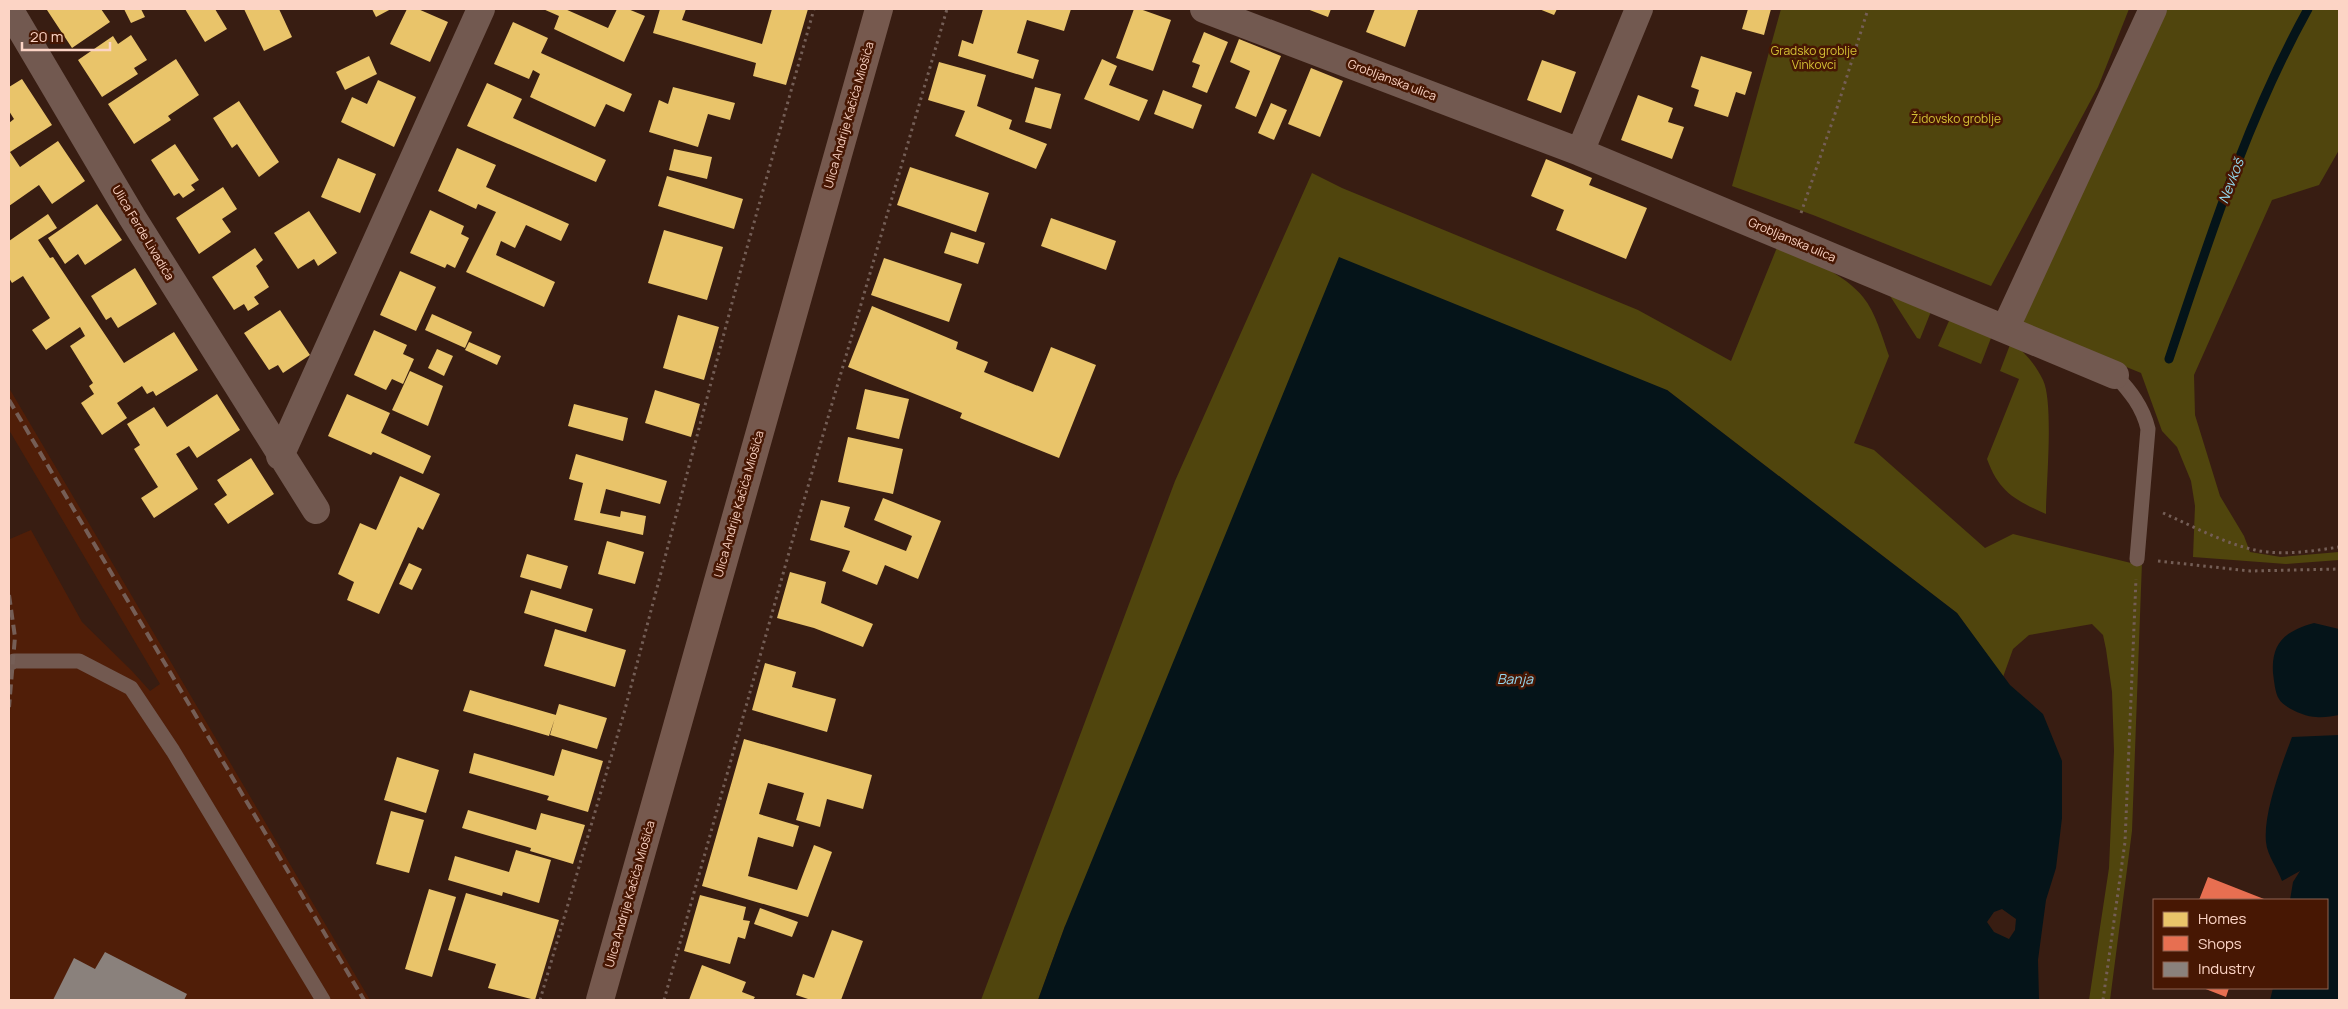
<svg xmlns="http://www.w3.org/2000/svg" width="2348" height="1009" font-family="Manrope,sans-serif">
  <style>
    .built { fill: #501e08 }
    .green { fill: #50450d }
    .water { fill: #051419; fill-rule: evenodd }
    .homes { fill: #e9c46a }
    .shops { fill: #e76f51 }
    .industry { fill: #8a817c }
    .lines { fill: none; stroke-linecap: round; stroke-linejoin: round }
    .stream { stroke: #051419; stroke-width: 9 }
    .path { stroke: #745e56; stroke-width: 3; stroke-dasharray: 2.5 4; stroke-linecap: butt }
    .lane { stroke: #725950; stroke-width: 15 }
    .street { stroke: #725950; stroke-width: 28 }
    .secondary { stroke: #76594e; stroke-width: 28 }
    .rail { stroke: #755e56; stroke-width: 4; stroke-dasharray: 10 5; stroke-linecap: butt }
    .labels { text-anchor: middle; stroke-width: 5; stroke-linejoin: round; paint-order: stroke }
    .park-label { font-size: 12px; fill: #d4c135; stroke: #471703 }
    .street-label { font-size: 12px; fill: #fcd4c5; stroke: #471703 }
    .water-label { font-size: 14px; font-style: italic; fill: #94d9f0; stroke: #471703 }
  </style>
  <rect width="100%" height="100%" fill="#381d12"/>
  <!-- built -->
  <path class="built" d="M9,388L159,642L370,1000H9V535L10,539L31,530L82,622L132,671L150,691L160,684L9,430Z"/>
  <!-- green -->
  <path class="green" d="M1781,9H2129L2098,87L1991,286L1813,215L1732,186Z
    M2159,9H2339V150L2319,185L2272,200L2194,375L2195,415L2220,496L2244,536L2250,552L2281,557L2339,552V560L2286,564L2193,557L2195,506L2191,481L2177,447L2162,431L2141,373L2024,325L2020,307Z
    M1312,173L1342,188L1638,310L1731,361L1778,245C1806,260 1843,272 1863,297C1876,313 1882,337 1889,356L1854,443L1874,450L1985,548L2013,534L2131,563L2142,562L2132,831L2110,1000H2089L2109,868L2114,751L2112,692L2106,649L2103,635L2092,624L2029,635L2013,649L2003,677L1957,613L1667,390L1065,926L1038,1000H981L1175,481Z
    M1885,288L1932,309L1920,339L1917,338Z
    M1952,314L1991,338L1981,364L1938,346Z
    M2011,342C2024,351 2036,365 2043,380C2054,403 2046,485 2046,514C2015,500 1999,492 1987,459L2019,379L2000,371Z"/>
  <!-- water -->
  <path class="water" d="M1339,257L1667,390L1957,613L2010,685L2043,714L2062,761V818L2056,868L2046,900L2038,960L2039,1000H1038L1065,926ZM2002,909L2016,919L2015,930L2009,939L1994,932L1987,922L1994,912Z
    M2314,623L2339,629V715C2332,716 2324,718 2316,717C2306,717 2284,708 2279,699C2275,693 2274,680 2273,673C2271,642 2286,631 2314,623Z
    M2339,735V1000H2270L2273,988H2327V900H2290L2293,882L2300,871L2282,881C2278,869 2267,855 2266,842C2263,813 2282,764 2292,737Z"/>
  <!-- homes -->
  <path class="homes" d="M48,9H101L110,22L72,48L47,10Z
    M124,9H141L145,17L131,23Z
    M185,9H215L227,29L205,42Z
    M244,9H279L292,37L264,51Z
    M372,9H391L376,17Z
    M407,9H418L448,22L430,62L390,44Z
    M543,9H565L608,28L617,9H628L645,16L624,62L554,29L559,16Z
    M660,9H686L682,20L762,44L772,9H808L786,85L753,76L756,63L653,33Z
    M983,9H1071L1064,31L1027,20L1017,53L1039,60L1033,79L958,56L962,40L973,44Z
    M1134,9H1140L1171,20L1153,71L1116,58Z
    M1307,9H1331L1328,17Z
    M1375,9L1418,10L1405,47L1366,32Z
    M1539,9H1557L1554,15Z
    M1748,9H1771L1764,35L1742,29Z
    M513,22L548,38L541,53L632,94L624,112L606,104L595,127L530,97L540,74L533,70L529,79L494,64Z
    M1204,32L1228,42L1207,93L1192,87L1200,65L1192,62Z
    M131,35L147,60L134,68L138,74L102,97L78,60L113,36L118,44Z
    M1239,39L1281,56L1256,117L1235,108L1250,71L1230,62Z
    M369,56L377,74L345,90L336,72Z
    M1701,56L1752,72L1745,95L1736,92L1728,117L1694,106L1699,90L1691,87Z
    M176,59L199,95L168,116L171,120L134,144L108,104Z
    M1102,59L1117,66L1109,85L1148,100L1139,121L1084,99Z
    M1542,60L1576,72L1561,113L1527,100Z
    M939,62L986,75L977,106L1012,120L1009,129L1047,144L1036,169L955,136L965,111L928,100Z
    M1311,68L1343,81L1320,137L1288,124Z
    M22,79L52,125L10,152L20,167L58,141L85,181L52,204L39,185L9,206V123L14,119L9,111V87Z
    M378,80L416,97L394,147L341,122L352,97L367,104Z
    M487,83L522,99L513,118L606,160L596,182L467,126Z
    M673,87L735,103L730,120L708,114L698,147L649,132L659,100L668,104Z
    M1035,87L1061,94L1051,129L1025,122Z
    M1163,90L1202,105L1193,129L1154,114Z
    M1638,95L1673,108L1668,122L1684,127L1672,159L1621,140Z
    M239,101L279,162L259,177L237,144L232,148L213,118Z
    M1271,103L1287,110L1274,140L1258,133Z
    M175,144L199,180L191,185L195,190L183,198L179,193L174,196L151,160Z
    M457,148L496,165L486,187L569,224L561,241L526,225L515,248L501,241L496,255L555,282L544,307L466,272L496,212L478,204L476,209L438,191Z
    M674,149L712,157L707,179L669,170Z
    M338,158L376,174L360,213L321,197Z
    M1546,159L1592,178L1589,185L1647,208L1626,259L1556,230L1564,210L1531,196Z
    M910,167L989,193L976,232L897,205Z
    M667,176L743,199L734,229L658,206Z
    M223,187L237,209L222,219L231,232L199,254L176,218Z
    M97,204L122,240L85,265L78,254L65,264L48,238Z
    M430,210L464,226L461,234L469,238L455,268L447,264L445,268L410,253Z
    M309,211L337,253L318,266L314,259L298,269L274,233Z
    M48,214L57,228L38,240L50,258L53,257L124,363L174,332L198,370L156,396L153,391L147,394L142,386L117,403L127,418L102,435L81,403L94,394L89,386L93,383L70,346L85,336L80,327L46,350L32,330L50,318L23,276L12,283L9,278V241Z
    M1051,218L1116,241L1106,270L1041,246Z
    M664,230L723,247L707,300L648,283Z
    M951,232L985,243L978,264L944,253Z
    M255,248L263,260L256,266L269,287L254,297L259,304L248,311L244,304L234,310L212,277Z
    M884,258L962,284L949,322L871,295Z
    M135,268L157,304L118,328L111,317L106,320L91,296Z
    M400,271L436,287L416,331L380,315Z
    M872,306L958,342L956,349L988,362L984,372L1033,392L1051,347L1096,365L1059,458L960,418L962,413L848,367Z
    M280,310L310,355L283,373L278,365L269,370L244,333Z
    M432,314L472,332L465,348L425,330Z
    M678,315L719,327L704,380L663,368Z
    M374,330L407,345L403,354L414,359L403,384L392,379L386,390L354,375Z
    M469,342L501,356L497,365L465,350Z
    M437,349L453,356L444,376L428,368Z
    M410,371L443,386L428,426L392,410Z
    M865,389L909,399L899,439L856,429Z
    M655,390L700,404L691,437L645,423Z
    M217,394L240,430L197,458L189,446L176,454L198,489L154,518L141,498L158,487L134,449L140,445L127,424L154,407L167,427Z
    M347,394L390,413L381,433L431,456L423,474L373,452L371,455L328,436Z
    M574,404L628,418L623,441L568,426Z
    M848,437L903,449L893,494L838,482Z
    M576,454L667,481L660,504L606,489L600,513L620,517L621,511L646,516L643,535L574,520L583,483L569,479Z
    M251,458L274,494L228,524L214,504L227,495L217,480Z
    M400,476L440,494L423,530L418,527L379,614L347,600L354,582L338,574L360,523L376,530Z
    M883,498L941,521L918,579L885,565L877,585L842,571L850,551L810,540L821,500L850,507L844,527L906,551L912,536L874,520Z
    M607,541L644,552L635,584L598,574Z
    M527,554L568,566L561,589L520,577Z
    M409,563L422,569L412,590L399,584Z
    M790,572L826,582L821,603L873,624L863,647L814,628L777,618Z
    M531,590L593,609L586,632L524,613Z
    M555,629L626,650L615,687L544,666Z
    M765,663L796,672L792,687L836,699L827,732L752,710Z
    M470,690L556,715L549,736L463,711Z
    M559,704L607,718L597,749L550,735Z
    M744,739L872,775L863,809L827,799L820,827L796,820L804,793L768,783L759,814L799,826L793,847L758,837L748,876L797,890L814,845L832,852L808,917L702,886Z
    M562,749L603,761L588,812L547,800L549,796L469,773L474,753L554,776Z
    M397,757L439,770L426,813L384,800Z
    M468,810L536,830L541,813L585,825L573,864L530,851L531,848L462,828Z
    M391,811L424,820L409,873L376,864Z
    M516,850L551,860L539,903L503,892L502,896L448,880L455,856L509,872Z
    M429,889L456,897L432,977L405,969Z
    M466,893L559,920L535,1000L488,988L496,964L448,950Z
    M700,895L746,907L743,920L750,921L745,939L738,937L730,964L684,951Z
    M760,908L798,922L792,937L754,924Z
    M832,930L863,941L841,1000H811L796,995L803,974L814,978Z
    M702,965L746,982L742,992L755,997L753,1000H689Z"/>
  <!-- shops -->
  <path class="shops" d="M2208,877L2264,899V900H2199Z
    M2203,988H2229L2226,997Z"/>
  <!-- industry -->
  <path class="industry" d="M105,952L187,994L184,1000H53L74,958L95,969Z"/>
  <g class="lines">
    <!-- stream -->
    <path class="stream" d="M2169,359C2209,240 2247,119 2308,9"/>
    <!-- path -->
    <path class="path" d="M1801,213L1838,105L1868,9
      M2163,513C2193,526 2223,543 2255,550C2282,556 2313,551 2339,547
      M2158,561L2250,571L2339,569
      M540,1000L624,713L741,269L814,9
      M664,1000L795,531L947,9
      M2103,1000L2125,842L2136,579"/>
    <!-- lane -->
    <path class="lane" d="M2115,375C2130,391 2143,407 2148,429L2137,559
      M9,664L14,661H79L131,688L173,751L323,1000"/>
    <!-- street -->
    <path class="street" d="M9,9L132,217L316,510
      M1204,9L1580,152L2115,375
      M1580,152L1639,9
      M2005,329L2153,9
      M280,456L481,9"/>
    <!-- secondary -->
    <path class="secondary" d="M600,1000L879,9"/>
    <!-- rail -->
    <path class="rail" d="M9,400L364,1000
      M9,595L15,637L9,707"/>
  </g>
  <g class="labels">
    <!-- park labels -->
    <g class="park-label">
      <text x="1814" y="55">Gradsko groblje<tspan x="1814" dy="14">Vinkovci</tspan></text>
      <text x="1956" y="123">Židovsko groblje</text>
    </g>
    <!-- street labels -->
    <g class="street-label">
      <text transform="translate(1392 80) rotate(21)" y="4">Grobljanska ulica</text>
      <text transform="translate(849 115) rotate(-74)" y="4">Ulica Andrije Kačića Miošića</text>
      <text transform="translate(143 233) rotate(59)" y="4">Ulica Ferde Livadića</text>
      <text transform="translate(1792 240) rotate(23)" y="4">Grobljanska ulica</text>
      <text transform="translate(739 504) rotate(-74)" y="4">Ulica Andrije Kačića Miošića</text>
      <text transform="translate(630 894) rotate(-74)" y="4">Ulica Andrije Kačića Miošića</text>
    </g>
    <!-- water labels -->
    <g class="water-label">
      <text transform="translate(2231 181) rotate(-69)" y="5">Nevkoš</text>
      <text x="1515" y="684">Banja</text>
    </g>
  </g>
  <!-- border -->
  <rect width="2348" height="1009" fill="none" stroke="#fcd4c5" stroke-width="20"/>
  <!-- legend -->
  <rect x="2153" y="899" width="175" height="90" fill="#471703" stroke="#8f6351"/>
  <rect x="2163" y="912" width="25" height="15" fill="#e9c46a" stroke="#8f6351"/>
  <text x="2198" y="924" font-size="15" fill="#fcd4c5">Homes</text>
  <rect x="2163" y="936" width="25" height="15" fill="#e76f51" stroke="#8f6351"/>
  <text x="2198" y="949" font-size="15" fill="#fcd4c5">Shops</text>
  <rect x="2163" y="962" width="25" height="15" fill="#8a817c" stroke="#8f6351"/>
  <text x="2198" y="974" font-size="15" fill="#fcd4c5">Industry</text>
  <!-- scale -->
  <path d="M22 42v8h88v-8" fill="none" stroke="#fcd4c5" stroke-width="2.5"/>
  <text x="30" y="42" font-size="15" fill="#fcd4c5" stroke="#471703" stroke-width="4" paint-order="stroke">20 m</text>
</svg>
